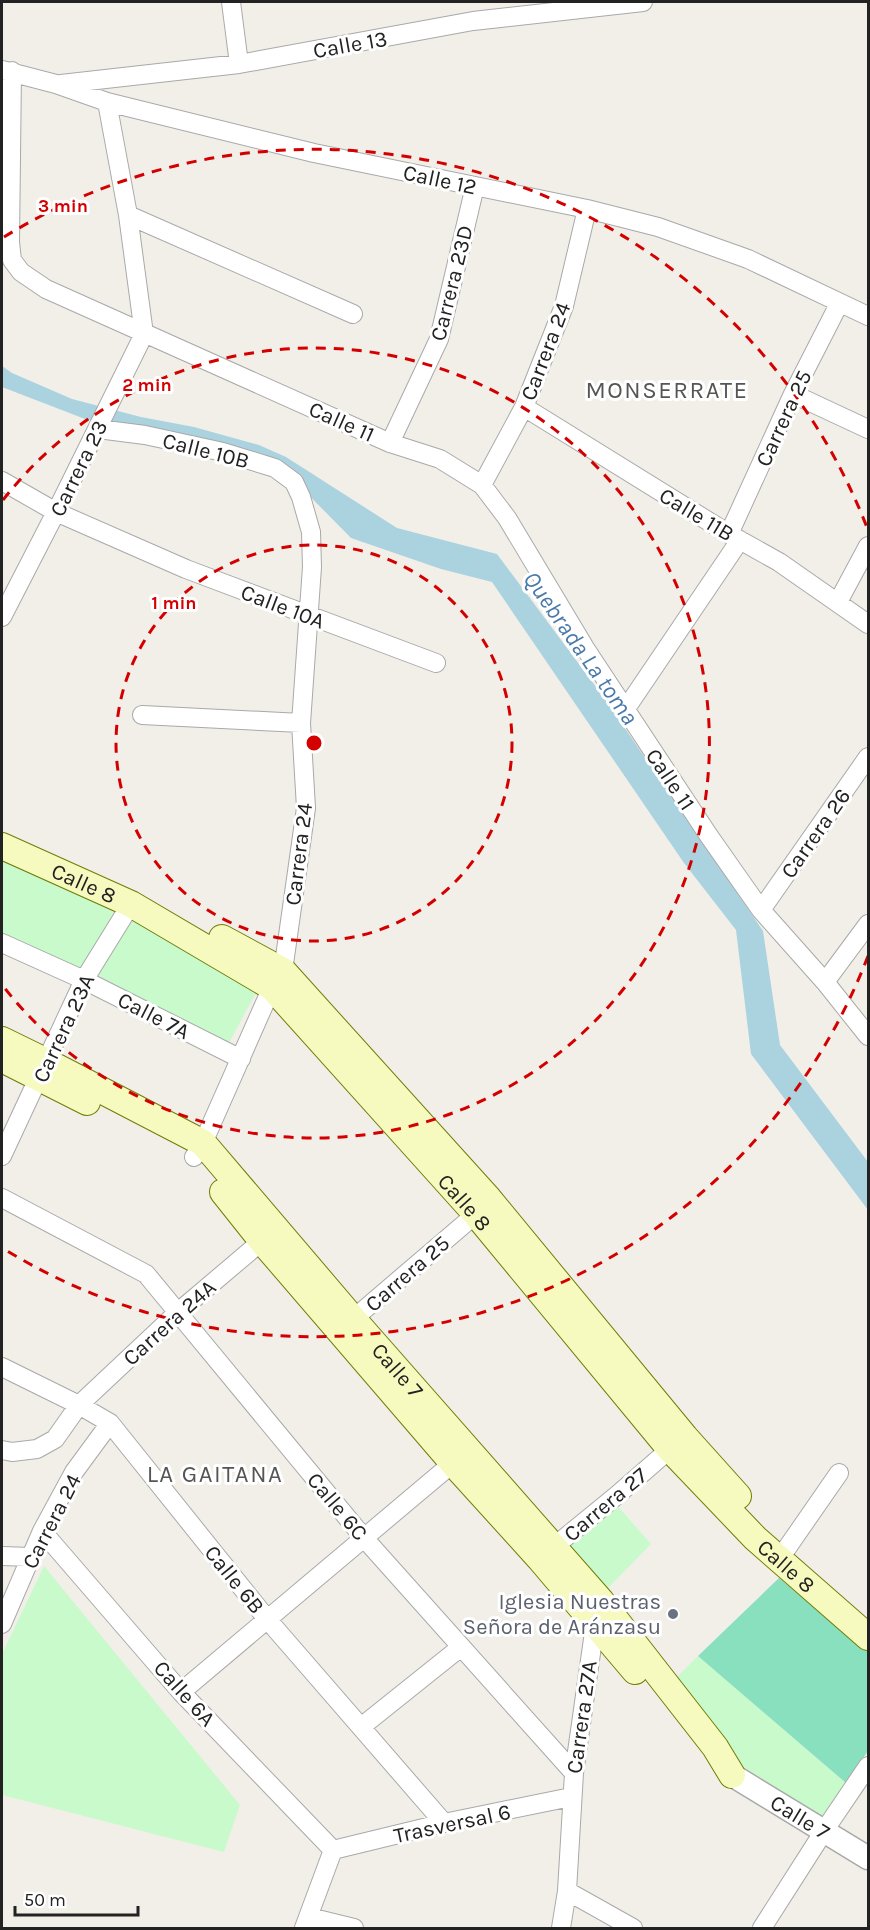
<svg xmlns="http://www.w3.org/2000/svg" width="870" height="1930" font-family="Karla,sans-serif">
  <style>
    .park { fill: #c8facc }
    .pitch { fill: #88e0be }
    .water { fill: #aad3df }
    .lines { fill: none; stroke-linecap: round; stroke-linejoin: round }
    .minor-casing { stroke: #a9a9a9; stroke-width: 20 }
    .tertiary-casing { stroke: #a9a9a9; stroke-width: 25 }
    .secondary-casing { stroke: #707d05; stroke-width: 28 }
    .minor { stroke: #fff; stroke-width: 18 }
    .tertiary { stroke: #fff; stroke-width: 22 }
    .secondary { stroke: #f7fabf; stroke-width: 26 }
    .ring { fill: none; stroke: #d40000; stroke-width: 3; stroke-dasharray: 10 8 }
    .worship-dot { fill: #6b7280; stroke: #fff; stroke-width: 2 }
    .labels { text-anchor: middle; stroke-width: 6; stroke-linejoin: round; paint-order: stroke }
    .street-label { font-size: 22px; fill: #222; stroke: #fff }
    .worship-label { font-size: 22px; fill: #5b616d; stroke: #fff; text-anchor: end }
    .neighbourhood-label { font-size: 24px; letter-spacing: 1.5px; fill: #555; stroke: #fff }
    .water-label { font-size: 24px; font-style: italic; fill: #4a7aab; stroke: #fff }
    .centre { fill: #d40000; stroke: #fff; stroke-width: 3 }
    .ring-label { font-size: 18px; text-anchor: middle; font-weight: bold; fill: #d40000; stroke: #fff; stroke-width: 6; stroke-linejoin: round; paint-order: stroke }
  </style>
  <rect width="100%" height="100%" fill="#f2efe9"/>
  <!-- park -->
  <path class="park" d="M2,855L125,913L259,987L229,1043L85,971L2,934Z
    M615,1503L651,1544L602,1594L561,1547Z
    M44,1566L240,1805L224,1852L2,1795V1654Z
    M698,1656L846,1783L822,1819L737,1763L672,1682Z"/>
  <!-- pitch -->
  <path class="pitch" d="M779,1578L868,1652V1751L846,1783L698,1656Z"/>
  <!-- water -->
  <path class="water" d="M2,366L12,373L72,399L141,417L194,427L259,445L286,457L397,528L497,554L605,699L763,931L780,1045L868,1162V1210L751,1054L736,930L684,863L492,582L441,569L351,538L281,467L122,425L85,419L2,387Z"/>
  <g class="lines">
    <!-- minor casing -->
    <g class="minor-casing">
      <path id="minor" d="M231,2L239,64
        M2,70L56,84L107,102L314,153L587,209L658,227L748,259L868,316
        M12,71L10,242L12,260L21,272L46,289L390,443L440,459L482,485L507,518L585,648L709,836L761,910L825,982L868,1036
        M61,84L239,64L473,21L643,2
        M128,215L353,314
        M793,394L868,429
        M524,407L729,534L779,562L868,624
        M98,429L145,435L223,452L275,468L294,482L301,497L311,532L312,567L301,723L306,808L283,971L272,987L203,1143L194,1157
        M390,443L439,339L475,186
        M2,481L56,512L186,569L436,663
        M482,485L524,407L564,306L587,209
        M729,534L793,394L839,304
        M838,602L868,546
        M2,617L56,512L144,334L128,215L107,102
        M625,710L740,540
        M142,715L301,723
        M761,910L868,757
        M2,943L84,980L241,1059
        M825,982L868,924
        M2,1156L84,980L131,904
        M2,1198L146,1274L364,1538L574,1773
        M345,1326L476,1214
        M2,1367L79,1405L110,1423L267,1619L444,1823
        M2,1450L12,1452L37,1449L55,1439L79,1405L177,1313L262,1241
        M42,1531L181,1692L333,1850
        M787,1548L839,1473
        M545,1554L616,1496L670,1449
        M2,1556L31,1557
        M2,1624L42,1531L74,1472L110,1423
        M181,1692L453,1463
        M361,1727L461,1647
        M333,1850L444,1823L571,1797
        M567,1891L633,1928
        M309,1917L354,1928
        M304,1928L333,1850
        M561,1928L567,1891L574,1773L596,1618
        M762,1928L824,1831L868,1766"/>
    </g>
    <!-- tertiary casing -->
    <g class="tertiary-casing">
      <g id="tertiary">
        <path id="s1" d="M732,1775L868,1858"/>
      </g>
    </g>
    <!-- secondary casing -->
    <g class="secondary-casing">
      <g id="secondary">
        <path id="s2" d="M2,846L131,904L272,987L476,1214L670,1449L755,1538L868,1637"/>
        <path d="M222,938L283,971L488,1198L685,1437L738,1496"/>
        <path id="s3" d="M2,1040L47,1062L203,1143L353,1319L601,1601L715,1747L732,1775"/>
        <path d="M2,1059L87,1102"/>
        <path d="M223,1192L262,1241L453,1463L540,1559L635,1671"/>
      </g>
    </g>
    <!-- minor -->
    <use href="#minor" class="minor"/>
    <!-- tertiary -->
    <use href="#tertiary" class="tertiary"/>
    <!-- secondary -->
    <use href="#secondary" class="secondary"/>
  </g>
  <!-- distance rings -->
  <g class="ring">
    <circle cx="314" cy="743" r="198"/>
    <path d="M3 500A395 395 0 1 1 3 986"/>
    <path d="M868 956A593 593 0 0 1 4 1249M4 237A593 593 0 0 1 868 530"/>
  </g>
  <!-- markers -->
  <circle class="worship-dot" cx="673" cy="1614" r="6"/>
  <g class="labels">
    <!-- street labels -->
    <g class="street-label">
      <text transform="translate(350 44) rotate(-10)" y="8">Calle 13</text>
      <text transform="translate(440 179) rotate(12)" y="8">Calle 12</text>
      <text transform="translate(451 283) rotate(-76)" y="8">Carrera 23D</text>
      <text transform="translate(545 351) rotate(-69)" y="8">Carrera 24</text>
      <text transform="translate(783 418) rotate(-65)" y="8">Carrera 25</text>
      <text transform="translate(342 421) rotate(24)" y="8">Calle 11</text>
      <text transform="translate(206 450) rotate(14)" y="8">Calle 10B</text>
      <text transform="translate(78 468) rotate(-64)" y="8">Carrera 23</text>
      <text transform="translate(697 514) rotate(31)" y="8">Calle 11B</text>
      <text transform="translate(283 606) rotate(21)" y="8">Calle 10A</text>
      <text transform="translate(671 779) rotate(56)" y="8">Calle 11</text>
      <text transform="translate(815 833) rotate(-55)" y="8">Carrera 26</text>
      <text transform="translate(298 854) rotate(-83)" y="8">Carrera 24</text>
      <text dy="8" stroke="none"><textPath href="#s2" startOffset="90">Calle 8</textPath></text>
      <text transform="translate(154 1015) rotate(27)" y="8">Calle 7A</text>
      <text transform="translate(63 1028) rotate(-65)" y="8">Carrera 23A</text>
      <text dy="8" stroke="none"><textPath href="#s2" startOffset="594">Calle 8</textPath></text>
      <text transform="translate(407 1273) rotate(-41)" y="8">Carrera 25</text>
      <text transform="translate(169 1322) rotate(-42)" y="8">Carrera 24A</text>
      <text dy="8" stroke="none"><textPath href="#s3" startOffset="525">Calle 7</textPath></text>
      <text transform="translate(605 1504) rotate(-40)" y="8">Carrera 27</text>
      <text transform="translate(338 1506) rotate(50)" y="8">Calle 6C</text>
      <text transform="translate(51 1521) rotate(-63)" y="8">Carrera 24</text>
      <text dy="8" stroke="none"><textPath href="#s2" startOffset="1080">Calle 8</textPath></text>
      <text transform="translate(235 1579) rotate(51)" y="8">Calle 6B</text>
      <text transform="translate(185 1693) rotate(48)" y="8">Calle 6A</text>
      <text transform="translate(581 1717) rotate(-82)" y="8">Carrera 27A</text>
      <text dy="8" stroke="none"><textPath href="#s1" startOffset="80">Calle 7</textPath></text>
      <text transform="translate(452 1823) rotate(-12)" y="8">Trasversal 6</text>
    </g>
    <!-- worship labels -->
    <g class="worship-label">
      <text x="661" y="1609">Iglesia Nuestras<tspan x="661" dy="25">Señora de Aránzasu</tspan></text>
    </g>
    <!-- neighbourhood labels -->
    <g class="neighbourhood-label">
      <text x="667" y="398">MONSERRATE</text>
      <text x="215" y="1482">LA GAITANA</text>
    </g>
    <!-- water labels -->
    <g class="water-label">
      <text transform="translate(581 648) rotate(55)" y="8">Quebrada La toma</text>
    </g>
  </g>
  <circle cx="314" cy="743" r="9" class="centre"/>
  <g class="ring-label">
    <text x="63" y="212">3 min</text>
    <text x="147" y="391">2 min</text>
    <text x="174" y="609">1 min</text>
  </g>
  <!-- border -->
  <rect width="870" height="1930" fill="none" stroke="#222222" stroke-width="6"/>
  <!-- scale -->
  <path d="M15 1906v9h123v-9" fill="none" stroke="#222222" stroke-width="3"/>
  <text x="24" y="1906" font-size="18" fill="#222222" stroke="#ffffff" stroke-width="4.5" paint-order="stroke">50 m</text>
</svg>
